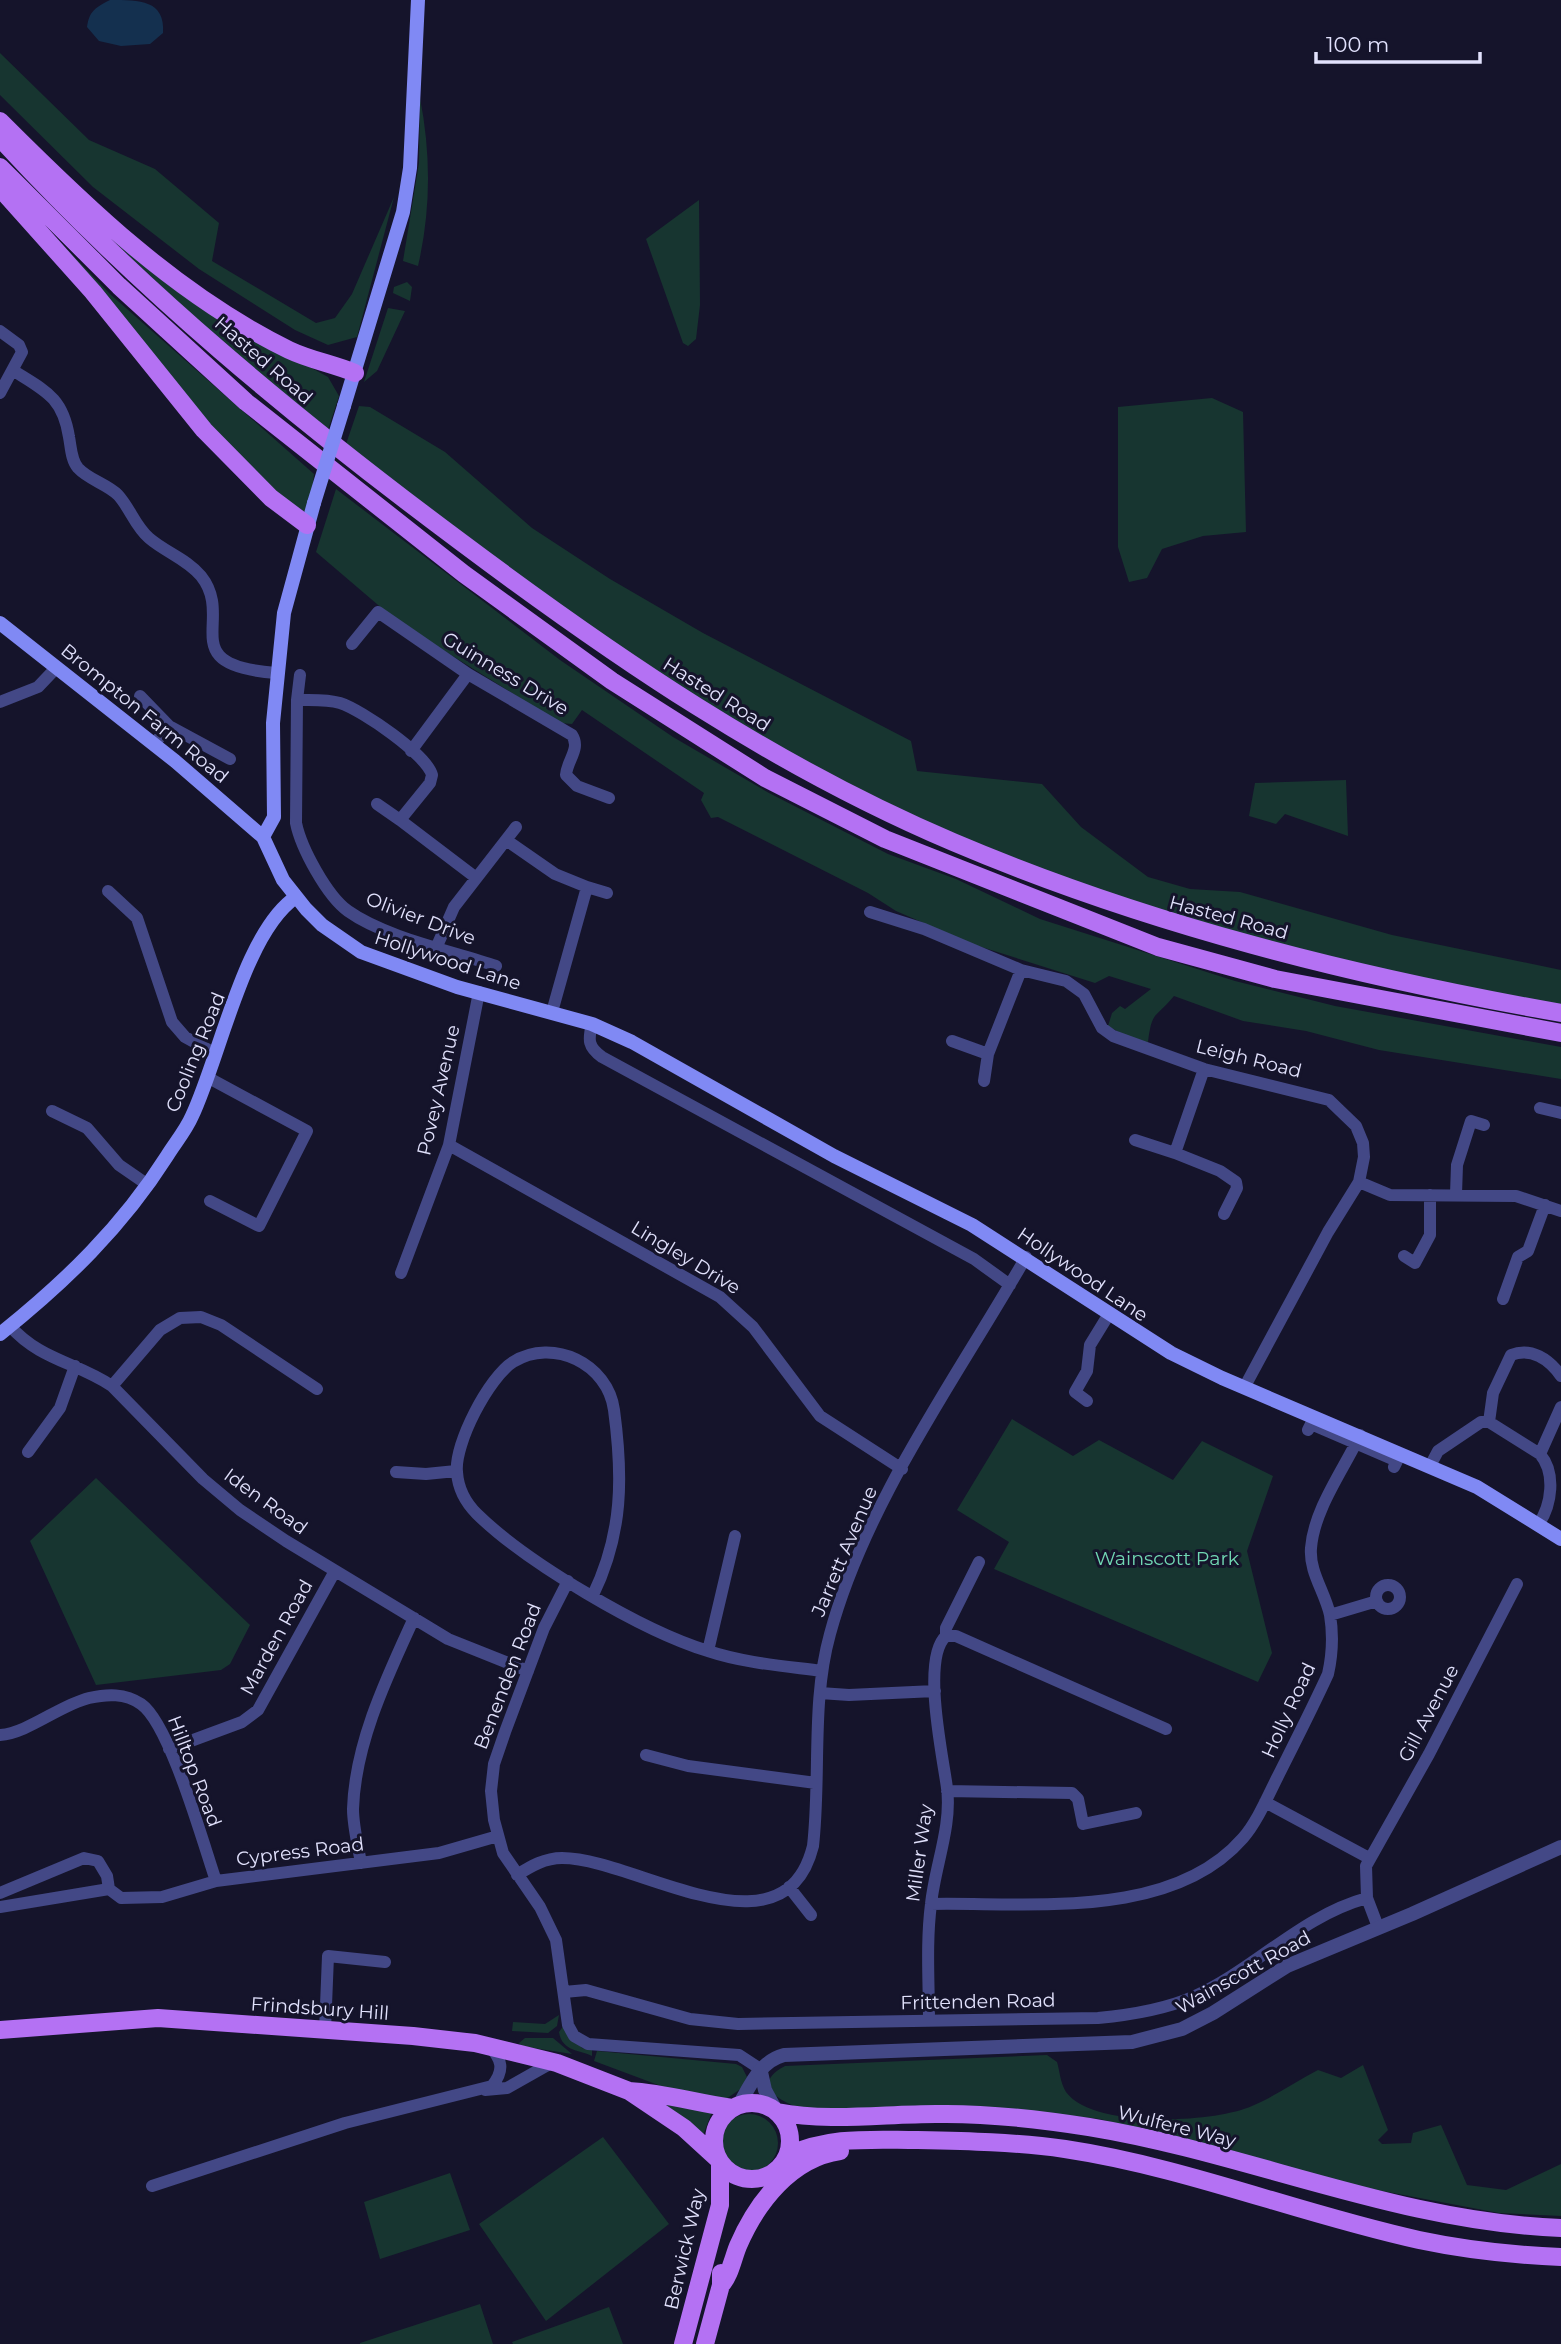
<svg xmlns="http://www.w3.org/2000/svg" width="1561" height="2344" font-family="Montserrat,sans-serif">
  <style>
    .green { fill: #173530 }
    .water { fill: #14304f }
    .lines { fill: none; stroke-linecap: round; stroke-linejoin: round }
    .minor { stroke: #434886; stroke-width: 12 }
    .tertiary { stroke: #434886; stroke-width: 14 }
    .secondary { stroke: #8089f4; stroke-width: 14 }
    .primary { stroke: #b471f3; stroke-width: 18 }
    .secondary-bridge { stroke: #8089f4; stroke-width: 14 }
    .labels { text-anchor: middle; stroke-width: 6; stroke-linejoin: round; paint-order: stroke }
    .street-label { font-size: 19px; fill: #e1e1fc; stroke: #15142b }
    .park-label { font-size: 19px; fill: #71d8b3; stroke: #15142b }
  </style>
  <rect width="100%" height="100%" fill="#15142b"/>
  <!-- green -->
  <path class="green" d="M0,53L89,140L155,169L219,223L212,261L316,323L335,318L352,294L394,197L357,337L328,345L295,330L199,269L93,187L0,95Z
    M420,98C431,154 431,210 418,266L403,261L419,163Z
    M699,200L700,305L696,339L688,346L683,343L646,239Z
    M41,222L110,294L314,474L311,503L305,511L293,515L263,488Z
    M95,224L253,336L328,377L339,396L327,433L266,384Z
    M407,282L412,287L410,301L393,293L394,287Z
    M388,308L405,311L377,371L364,382Z
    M1212,398L1243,412L1246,532L1203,536L1162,549L1147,578L1129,582L1118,547V407Z
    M359,406L370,407L445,452L532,528L610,579L703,633L911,741L917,771L1042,784L1081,827L1148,877L1190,889L1240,892L1392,935L1561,970V1008L1266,945L1026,866L871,798L685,693L463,536L345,447Z
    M336,489L560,660L673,737L769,793L888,854L956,879L1040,919L1235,981L1335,1006L1561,1047V1079L1379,1050L1306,1031L1243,1021L1174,996C1155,1019 1152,1010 1148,1042L1135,1041L1108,1026L1112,1013L1120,1006L1125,1009L1151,989L1109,976L1095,983L972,944L896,911L868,893L718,817L711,818L701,800L704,793L582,710L572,724L560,723L398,622L316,552Z
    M1346,780L1348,836L1285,814L1276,824L1249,816L1255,783Z
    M1012,1419L1073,1456L1099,1440L1173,1480L1202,1441L1273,1476L1247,1551L1272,1653L1258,1682L994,1569L1009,1542L957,1510Z
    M96,1478L250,1625L230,1664L221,1670L96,1685L30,1541Z
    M559,2015L557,2026L548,2033L512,2031L513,2022L545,2024Z
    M564,2025L582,2048L592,2050V2056C581,2050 562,2052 559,2032Z
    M525,2038H553L572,2054L521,2046L519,2043Z
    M597,2051L736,2064L742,2067L747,2077L742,2088L726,2099L669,2089L594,2061Z
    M1047,2055L1057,2062C1060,2072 1060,2082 1066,2092C1093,2129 1214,2123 1252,2106C1274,2097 1296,2081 1318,2070L1341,2078L1363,2065L1388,2130L1378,2140L1382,2144L1411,2143L1413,2133L1441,2125L1467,2185L1506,2190L1561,2164V2216L1499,2213L1356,2186L1100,2119L992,2107L803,2109C781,2102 749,2085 785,2066Z
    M656,2098L712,2112L703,2135Z
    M720 2143a29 29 0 1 1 58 0a29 29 0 1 1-58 0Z
    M603,2137L669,2224L546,2321L479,2224Z
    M450,2173L470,2230L380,2259L364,2202Z
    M480,2304L493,2344H360V2343Z
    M609,2307L623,2344H513L512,2342Z"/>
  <!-- water -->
  <path class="water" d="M110,0C140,0 165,0 163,33L150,44L121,46L99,41L87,27C89,11 96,7 110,0Z"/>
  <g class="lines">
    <!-- minor -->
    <path class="minor" d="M0,331L19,345L22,352L0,393
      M14,371C46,391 63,398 69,437C71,447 71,460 78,468C89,480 107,484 118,495C130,508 135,526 149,538C165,552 187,559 201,576C236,620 172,665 276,673
      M352,644L378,612L468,674L572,735C581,749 567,760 566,775L577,786L609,798
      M300,675L297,700C312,700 327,699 340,703C362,710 427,755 432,775L430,783L400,820L475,877
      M140,696L169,726
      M297,700L296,823C301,848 327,896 348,911C386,938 452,951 496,966
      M0,702L38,687L57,667
      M154,744L169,726L230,759
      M411,751L468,674
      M377,804L400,820
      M506,840L555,874L587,887L552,1012
      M587,887L607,893
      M108,891L137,918L172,1022L185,1037L216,1054
      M870,912L924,929L1021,970L1066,981L1084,994L1102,1028L1113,1036L1204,1069L1329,1100L1356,1126L1363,1143L1364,1157L1359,1182L1328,1232L1244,1388
      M437,946L454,907L516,827
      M592,1024C588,1040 588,1047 602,1057L974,1259L1010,1285
      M952,1041L988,1054L1021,970
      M207,1077L307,1131L259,1226L210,1201
      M984,1081L988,1054
      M1540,1108L1561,1113
      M52,1111L87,1128L119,1165L148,1185
      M1135,1140L1175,1153L1204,1069
      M449,1145L720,1297L753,1327L820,1416L902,1469
      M1175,1153L1220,1171L1236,1182L1237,1188L1224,1214
      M1359,1182L1390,1195L1516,1196L1561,1211
      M1456,1194L1457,1165L1471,1121L1484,1125
      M1404,1256L1415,1263L1430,1235V1195
      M401,1273L449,1145L479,992
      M1503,1299L1518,1257L1528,1251L1545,1205
      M10,1326C40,1360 76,1362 112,1386L203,1479L240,1510L286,1541L448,1639L528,1671
      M112,1386L160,1330L180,1318L201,1317L221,1325L317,1389
      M1087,1401L1075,1392L1087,1371L1090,1345L1109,1314
      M1489,1422L1540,1454
      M1308,1430L1311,1424L1397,1461L1394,1467
      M28,1452L60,1408L75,1366
      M1430,1466L1438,1451L1481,1422H1489L1493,1393L1511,1355C1531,1347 1549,1359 1561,1376
      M396,1472L426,1474L456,1471
      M1538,1525C1552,1505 1556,1473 1540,1454L1561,1407
      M568,1581L544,1628L505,1732L494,1764L491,1791L494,1820L503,1853L540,1907L556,1940L568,2025L574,2036L588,2044L739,2055L762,2070
      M1376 1597a12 12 0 1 1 24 0a12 12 0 1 1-24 0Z
      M593,1595C623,1533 623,1477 614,1410C608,1364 553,1337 513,1362C489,1377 454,1444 457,1472C458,1488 466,1503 477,1514C526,1562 642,1631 708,1651C744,1663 784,1666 822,1671
      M1330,1615L1377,1601
      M946,1636H956L1166,1729
      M708,1651L735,1536
      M820,1693L849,1695L935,1691
      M0,1735C28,1733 60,1705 89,1698C107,1694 125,1693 141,1704C170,1724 203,1843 216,1881
      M169,1749L242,1722L258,1710L335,1571
      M646,1755L688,1766L816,1783
      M947,1791L1072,1793L1078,1799L1083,1824L1136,1813
      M1265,1802L1369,1858
      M361,1863C358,1846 353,1826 353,1809C355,1743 387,1677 414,1618
      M517,1875C531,1866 545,1858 562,1858C635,1858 784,1963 813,1846C821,1776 811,1702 830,1634C866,1501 958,1376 1026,1257
      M789,1887L811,1915
      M0,1893L84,1858L98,1861L107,1876L109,1889
      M931,1904C1029,1902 1171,1921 1243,1838C1257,1822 1267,1798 1277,1778C1294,1744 1312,1709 1328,1674C1332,1656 1333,1633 1330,1615C1325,1592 1309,1572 1311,1548C1314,1509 1344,1469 1360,1435
      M0,1907L109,1889L121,1898L162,1897L216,1881L439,1853L498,1836
      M1378,1927L1367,1898L1366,1866L1429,1754L1517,1584
      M564,1992L586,1990L690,2019L738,2024L1098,2018C1130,2015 1163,2010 1193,1997C1254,1970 1301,1916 1367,1898
      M929,2021C929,1982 926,1943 931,1904C935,1866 952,1826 947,1788C943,1757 921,1658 946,1636V1628L979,1562
      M325,2030L328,1956L385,1962
      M485,2090L507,2088L553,2062
      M152,2186L345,2123L492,2086C505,2070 502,2059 489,2046"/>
    <!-- tertiary -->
    <path class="tertiary" d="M761,2072L765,2090L777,2112
      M739,2105C750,2086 760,2061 784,2055L1132,2042L1182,2029L1213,2013L1287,1966L1412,1914L1561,1847"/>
    <!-- secondary -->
    <path class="secondary" d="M344,406L403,212L410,168L418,0
      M0,623L175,761L263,837L283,880L306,909L322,925L361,952L457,987L592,1024L632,1042L834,1156L972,1225L1171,1353L1222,1378L1477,1487L1561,1539
      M263,837L274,817L273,723L284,613L314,503
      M0,1334C65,1282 122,1227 167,1156C175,1143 186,1130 192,1116C220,1057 244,932 296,897"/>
    <!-- primary -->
    <path class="primary" d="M0,121C87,208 177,295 289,350C310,360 333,364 355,373
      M0,138C138,289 297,420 461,542C616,658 774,766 953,842C1148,925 1353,976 1561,1013
      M0,167L119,286L246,402L464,574L612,681L765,778L885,839L1158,947L1275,979L1561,1033
      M0,188L93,292L204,430L271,498L307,525
      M0,2030L158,2018L413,2036L475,2043L557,2063L629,2091L684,2128L719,2160
      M629,2091C664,2093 697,2103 732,2108
      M714 2141a38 38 0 1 1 76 0a38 38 0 1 1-76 0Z
      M777,2112C830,2122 882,2114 936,2114C987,2113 1038,2119 1089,2127C1248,2153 1398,2222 1561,2228
      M787,2156C829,2136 871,2140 917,2140C966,2141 1016,2142 1065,2149C1185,2167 1300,2214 1419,2240C1466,2250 1513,2255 1561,2257
      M721,2285C730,2276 733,2258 738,2246C757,2202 791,2158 840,2151
      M683,2344L720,2205V2163
      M705,2344L721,2285V2273"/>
    <!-- secondary-bridge -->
    <path class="secondary-bridge" d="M314,503L344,406"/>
  </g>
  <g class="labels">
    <!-- street labels -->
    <g class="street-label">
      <text transform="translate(264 360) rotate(41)" y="7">Hasted Road</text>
      <text transform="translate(506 673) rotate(31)" y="7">Guinness Drive</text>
      <text transform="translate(717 694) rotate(32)" y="7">Hasted Road</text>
      <text transform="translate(145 713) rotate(39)" y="7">Brompton Farm Road</text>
      <text transform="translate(1229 917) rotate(15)" y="7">Hasted Road</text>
      <text transform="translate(421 918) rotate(21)" y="7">Olivier Drive</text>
      <text transform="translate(448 960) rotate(18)" y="7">Hollywood Lane</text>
      <text transform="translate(195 1052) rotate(-68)" y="7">Cooling Road</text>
      <text transform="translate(1249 1058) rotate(14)" y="7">Leigh Road</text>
      <text transform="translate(438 1090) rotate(-77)" y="7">Povey Avenue</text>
      <text transform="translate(686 1257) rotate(31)" y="7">Lingley Drive</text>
      <text transform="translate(1083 1274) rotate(34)" y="7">Hollywood Lane</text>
      <text transform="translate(266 1501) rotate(36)" y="7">Iden Road</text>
      <text transform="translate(844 1551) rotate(-67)" y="7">Jarrett Avenue</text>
      <text transform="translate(276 1637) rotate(-61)" y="7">Marden Road</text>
      <text transform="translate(507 1676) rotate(-69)" y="7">Benenden Road</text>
      <text transform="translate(1288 1710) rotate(-65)" y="7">Holly Road</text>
      <text transform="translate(1428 1713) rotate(-62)" y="7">Gill Avenue</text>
      <text transform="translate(195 1771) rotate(69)" y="7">Hilltop Road</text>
      <text transform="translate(300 1851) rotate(-7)" y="7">Cypress Road</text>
      <text transform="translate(919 1853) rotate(-82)" y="7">Miller Way</text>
      <text transform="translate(1243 1972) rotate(-29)" y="7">Wainscott Road</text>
      <text transform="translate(978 2001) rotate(-1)" y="7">Frittenden Road</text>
      <text transform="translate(320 2008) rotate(4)" y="7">Frindsbury Hill</text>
      <text transform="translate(1177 2126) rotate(14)" y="7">Wulfere Way</text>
      <text transform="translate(684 2249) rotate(-77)" y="7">Berwick Way</text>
    </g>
    <!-- park labels -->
    <g class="park-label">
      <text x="1167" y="1565">Wainscott Park</text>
    </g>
  </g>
  <!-- scale -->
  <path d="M1316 52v10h164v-10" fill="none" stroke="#e1e1fc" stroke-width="3.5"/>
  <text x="1326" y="52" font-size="21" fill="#e1e1fc" stroke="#15142b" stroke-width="5" paint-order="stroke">100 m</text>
</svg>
